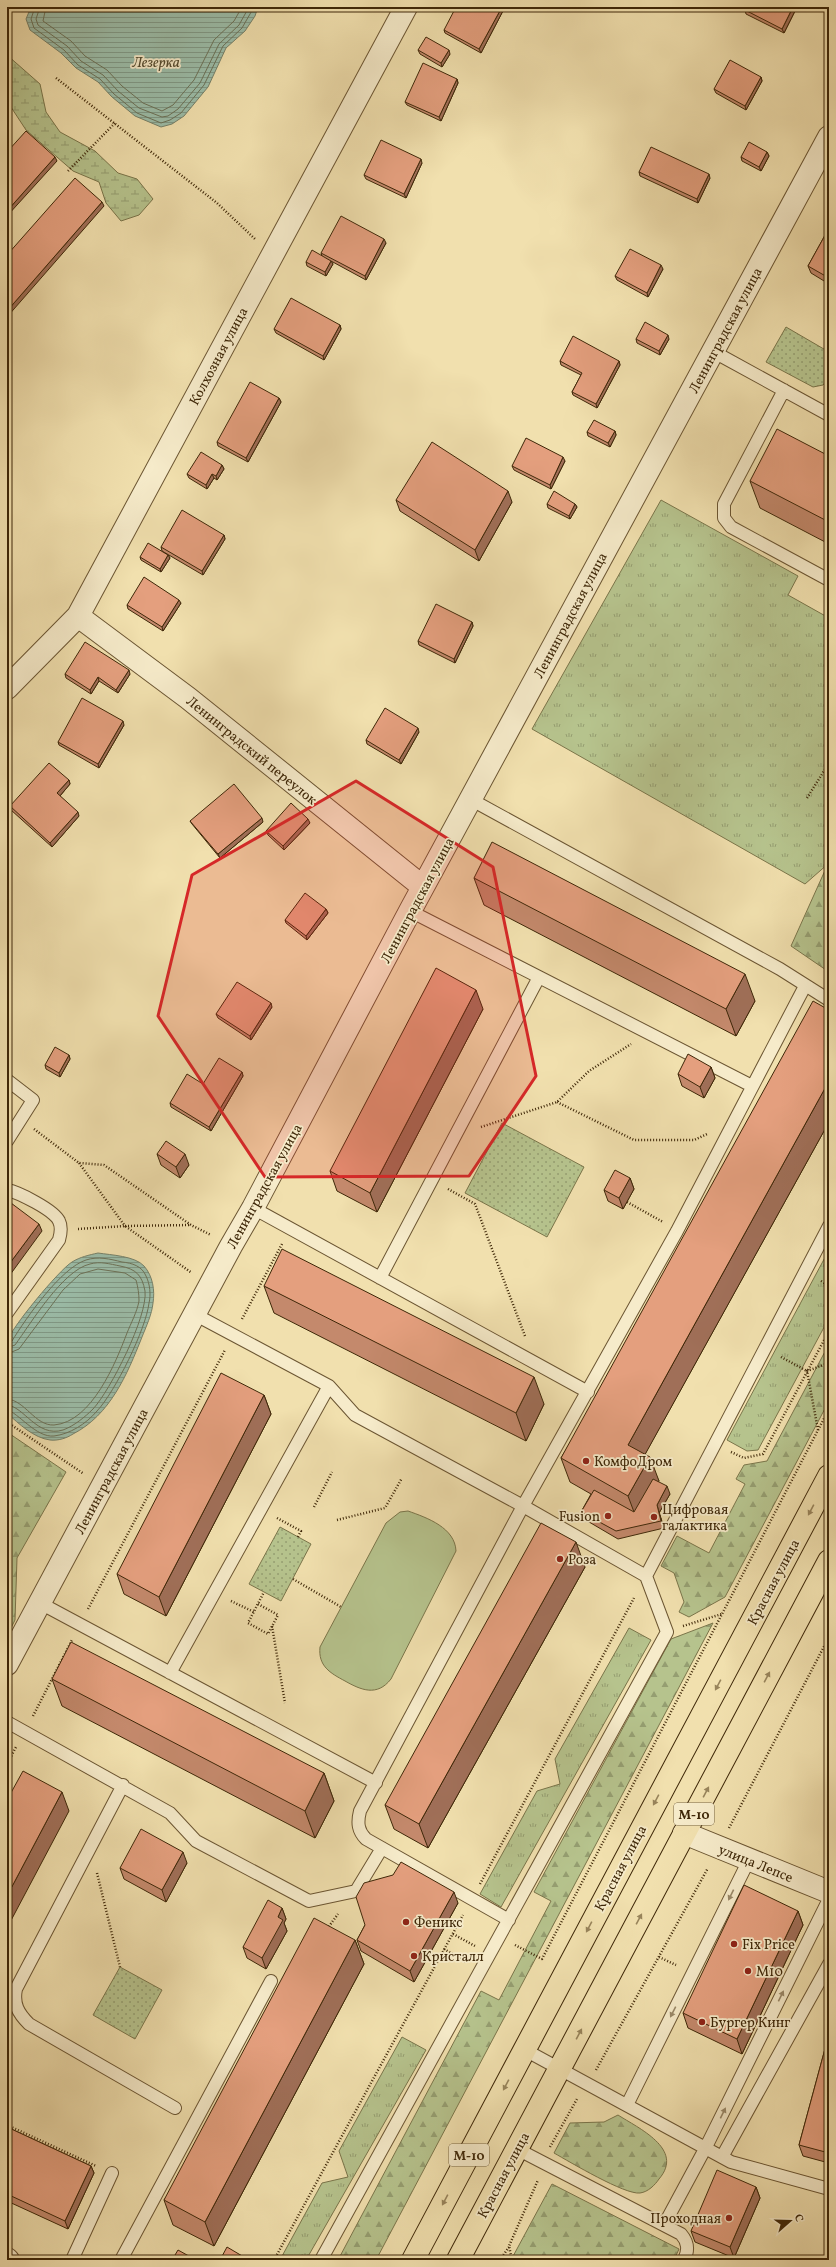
<svg xmlns="http://www.w3.org/2000/svg" width="836" height="2267" font-family="Vollkorn,serif">
  <style>
    .grass { fill: url(#grass-tufts); stroke: #7a754a }
    .forest { fill: url(#forest-firs); stroke: #7a754a }
    .wetland { fill: url(#wetland-marsh); stroke: #7a754a }
    .park { fill: url(#park-dots); stroke: #7a754a }
    .pitch { fill: #b6c38d; stroke: #7a754a }
    .water { fill: url(#water-rules); stroke: #768169 }
    .lines { fill: none; stroke-linecap: round; stroke-linejoin: round }
    .shore { stroke: #6c7258; stroke-width: 1 }
    .lane-casing { stroke: #6b5532; stroke-width: 14 }
    .street-casing { stroke: #6b5532; stroke-width: 24 }
    .highway-casing { stroke: #3e2708; stroke-width: 24 }
    .path { stroke: #3e2708; stroke-width: 2.5; stroke-dasharray: 1 2; stroke-linecap: butt }
    .lane { stroke: #f6ebca; stroke-width: 12 }
    .street { stroke: #f6ebca; stroke-width: 22 }
    .highway { stroke: #f1e0ae; stroke-width: 22 }
    .wall { fill: #c4896c; stroke: #3e2708 }
    .shaded-wall { fill: #a06f58; stroke: #3e2708 }
    .building { fill: #e49f7e; stroke: #3e2708 }
    .oneway { fill: #98845b }
    .oneway2 { fill: #9a8969 }
    .marked { fill: #d62828; fill-opacity: 0.2; stroke: #d62828; stroke-width: 3; stroke-linejoin: round }
    .poi-dot { fill: #8f2418; stroke: #f6ebca; stroke-width: 1.5 }
    .labels { text-anchor: middle; stroke-width: 3.5; stroke-linejoin: round; paint-order: stroke }
    .shield { fill: #f6ebca; stroke: #756242; stroke-width: 1 }
    .shield-label { font-size: 13px; font-weight: bold; fill: #3e2708 }
    .street-label { font-size: 14px; fill: #3e2708; stroke: #f6ebca }
    .poi-label { font-size: 14px; fill: #3e2708; stroke: #f6ebca; text-anchor: start }
    .water-label { font-size: 15px; font-style: italic; fill: #554c30; stroke: #f6ebca }
  </style>
  <defs>
    <pattern id="grass-tufts" width="24" height="20" patternUnits="userSpaceOnUse"><rect width="24" height="20" fill="#b6c38d"/><path d="M3 7l-1-3M5 7V3M7 7l1-3M15 17l-1-3M17 17v-4M19 17l1-3" fill="none" stroke="#959e71"/></pattern>
    <pattern id="forest-firs" width="22" height="20" patternUnits="userSpaceOnUse"><rect width="22" height="20" fill="#b6c38d"/><path d="M5 1l3.5 6h-7zM16 11l3.5 6h-7z" fill="#959e71"/></pattern>
    <pattern id="wetland-marsh" width="20" height="14" patternUnits="userSpaceOnUse"><rect width="20" height="14" fill="#b6c38d"/><path d="M1 5h8M5 5V1M11 12h8M15 12V8" fill="none" stroke="#959e71"/></pattern>
    <pattern id="park-dots" width="8" height="8" patternUnits="userSpaceOnUse"><rect width="8" height="8" fill="#b6c38d"/><path d="M2 2h.1M6 6h.1" fill="none" stroke="#959e71" stroke-width="1.8" stroke-linecap="round"/></pattern>
    <pattern id="water-rules" width="6" height="5" patternUnits="userSpaceOnUse"><rect width="6" height="5" fill="#9bbda9"/><path d="M0 2.5h6" fill="none" stroke="#809a88"/></pattern>
  </defs>
  <rect width="100%" height="100%" fill="#f1e0ae"/>
  <filter id="stains"><feTurbulence type="fractalNoise" baseFrequency=".005" numOctaves="4"/><feColorMatrix values="0 0 0 0 .2 0 0 0 0 .09 0 0 0 0 .02 0 0 0 .5 -.17"/></filter>
  <radialGradient id="worn" r=".72"><stop offset=".6" stop-color="#630" stop-opacity="0"/><stop offset="1" stop-color="#630" stop-opacity=".3"/></radialGradient>
  <!-- grass -->
  <path class="grass" d="M661,500L798,576L788,595L829,618V863L805,884L532,729Z
    M829,1250V1318L758,1450L747,1451L727,1440Z
    M629,1628L651,1640L501,1907L480,1894L537,1791L560,1784L555,1759Z
    M402,2037L426,2050L306,2260H284L281,2258L322,2183L348,2177L339,2151Z"/>
  <!-- forest -->
  <path class="forest" d="M827,866L829,867V972L791,946Z
    M829,1344V1401L725,1597L689,1617L679,1612L684,1602L674,1573L661,1566L677,1536L709,1553L745,1484L736,1479L744,1465L767,1461Z
    M7,1432L66,1472L17,1558L15,1620L7,1636Z
    M713,1623L376,2260H338L481,1991L499,2000L551,1901L534,1892L671,1639Z
    M618,2115C638,2128 685,2149 659,2179C655,2185 648,2192 640,2193C625,2195 570,2162 554,2153L570,2123L604,2122Z
    M552,2184L679,2249L674,2260H511Z"/>
  <!-- wetland -->
  <path class="wetland" d="M7,55L40,84L46,112L60,132L95,151L118,173L137,179L153,199L139,215L121,221L106,203L99,182L73,171L26,130L7,101Z"/>
  <!-- park -->
  <path class="park" d="M786,327L829,352V378L823,385L813,387L766,362Z
    M502,1123L584,1167L547,1237L465,1193Z
    M280,1527L311,1544L281,1601L249,1584Z
    M120,1967L162,1990L135,2039L93,2015Z"/>
  <!-- pitch -->
  <path class="pitch" d="M408,1511C428,1518 455,1528 456,1551L391,1679C377,1697 361,1690 345,1681C330,1673 318,1666 320,1647L386,1523L400,1512Z"/>
  <!-- water -->
  <path class="water" d="M31,7H258L255,16L245,31L226,48L208,87L184,116L172,124L161,127L135,116L112,97L98,82L76,68L61,53L30,30L26,19Z
    M98,1253C111,1255 135,1256 144,1266C153,1276 155,1291 153,1303C152,1314 146,1327 142,1337C127,1375 110,1415 73,1434C67,1438 58,1441 50,1440C34,1438 19,1424 7,1413C7,1394 4,1359 7,1342C10,1329 59,1270 72,1262C80,1257 89,1255 98,1253Z"/>
  <g class="lines">
    <!-- shore -->
    <path class="shore" d="M35,7L31,19L34,28L64,50L78,65L100,79L114,94L137,113L161,123L170,120L181,113L204,85L223,46L242,28L254,7
      M40,7L36,19L38,25L67,46L81,61L103,75L118,91L139,108L162,117L168,116L178,109L200,83L219,44L239,25L249,7
      M46,7L43,21L71,41L85,56L107,70L122,86L143,103L162,111L173,105L194,80L214,40L234,21L242,7
      M7,1343L12,1341C26,1318 61,1268 86,1260C98,1256 110,1259 122,1262C132,1263 142,1266 146,1276C150,1284 151,1295 149,1303C146,1329 115,1392 97,1411C86,1424 70,1434 54,1436C36,1438 18,1412 7,1410
      M7,1348L15,1345C31,1323 63,1270 90,1264C100,1261 110,1264 120,1266C136,1269 142,1275 145,1291C148,1316 110,1391 93,1409C85,1417 74,1426 63,1430C37,1438 24,1406 7,1405
      M7,1354L19,1349L63,1290L80,1274L98,1269L125,1273L136,1280C138,1287 139,1294 139,1301C137,1312 131,1323 127,1333C116,1362 92,1422 54,1425C35,1426 25,1400 7,1399"/>
    <!-- lane casing -->
    <g class="lane-casing">
      <path id="lane" d="M714,352L829,415
        M784,390L724,504V518L731,527L829,580
        M470,799L780,969L829,1000
        M410,911L752,1086
        M7,1080L33,1100L7,1141
        M7,1190C18,1192 54,1210 59,1221C62,1227 61,1233 59,1240L7,1313
        M253,1208L588,1392
        M380,1278L539,977
        M194,1314L329,1386L355,1415L523,1506L646,1576L667,1632L321,2260
        M646,1576L829,1226
        M40,1603L376,1783
        M170,1673L329,1386
        M7,1722L170,1813L196,1841L309,1901L356,1891L382,1848
        M123,1785L16,1989C13,2004 18,2013 29,2024L175,2108
        M509,1920L366,1839C358,1831 357,1823 360,1811L523,1506L677,1231L805,986
        M525,2050L731,2162L829,2189
        M627,2105L749,1860
        M517,2149L681,2234C688,2242 689,2250 684,2260
        M722,2157L829,1964
        M664,2225L706,2147L829,1899
        M72,2260L112,2173
        M121,2260L271,1981"/>
    </g>
    <!-- street casing -->
    <g class="street-casing">
      <path id="street" d="M78,616L188,698L423,887
        M7,688L78,616L406,7
        M7,1664L231,1246L253,1208L410,911L829,137
        M684,1833L829,1892
        M7,2259L8,2260"/>
    </g>
    <!-- highway casing -->
    <g class="highway-casing">
      <path id="highway" d="M413,2260L829,1476
        M458,2260L829,1561"/>
    </g>
    <!-- path -->
    <path class="path" d="M56,78L217,203L255,239
      M68,171L115,123
      M807,798L829,763
      M557,1102L634,1140H694L707,1134
      M481,1127L557,1102L589,1071L631,1044
      M34,1129L79,1163L104,1165L191,1225L211,1235
      M79,1163L125,1226L191,1225
      M448,1189L475,1204L525,1336
      M627,1202L663,1222
      M78,1229L125,1226L192,1273
      M821,1281L829,1286
      M242,1319L282,1244
      M781,1357L807,1371
      M7,1422L84,1474
      M818,1430L807,1371L829,1363
      M731,1452L744,1458L763,1454L829,1331
      M314,1507L332,1472
      M277,1518L301,1531L298,1537
      M337,1520L385,1508L402,1478
      M293,1579L341,1607
      M231,1601L254,1612
      M258,1604L278,1615L268,1634L248,1623L264,1592
      M88,1609L225,1350
      M272,1626L285,1703
      M683,1626L722,1614
      M33,1716L72,1640
      M7,1764L16,1747
      M729,1828L829,1637
      M97,1873L120,1967
      M480,1884L634,1598
      M327,1929L338,1914
      M453,1934L475,1946
      M515,1945L542,1959L829,1409
      M444,1949L466,1962
      M659,1957L676,1965
      M596,2070L708,1868
      M7,2125L96,2166
      M550,2147L577,2099
      M274,2260L463,1915
      M500,2260L509,2247
      M512,2260L509,2246L538,2180"/>
    <!-- lane -->
    <use href="#lane" class="lane"/>
    <!-- street -->
    <use href="#street" class="street"/>
    <!-- highway -->
    <use href="#highway" class="highway"/>
  </g>
  <!-- wall -->
  <path class="wall" d="M505,7L481,53L445,33L444,30Z
    M746,7H797L784,33L746,14L745,10Z
    M418,50L450,54L442,67L420,54Z
    M761,77L762,81L746,110L716,93L714,89Z
    M457,79L458,83L441,121L407,105L405,102Z
    M767,152L769,156L761,171L742,161L741,157Z
    M422,163L406,198L366,179L364,175Z
    M639,172L710,178L698,203L640,176Z
    M829,228V284L811,273L808,266Z
    M386,243L366,280L331,261L333,264L326,276L307,266L306,262L322,256L321,253Z
    M663,269L648,297L617,280L615,276Z
    M340,325L341,329L324,360L276,333L274,329Z
    M636,339H669L660,355L637,343Z
    M560,361H619L620,365L597,408L573,395L572,392L581,375L561,365Z
    M279,398L281,402L248,462L218,446L217,442Z
    M615,431L616,435L610,447L588,436L587,432Z
    M829,456V544L760,508L750,481Z
    M565,461L551,489L514,470L512,466Z
    M222,465L224,469L217,480L214,478L207,489L189,478L187,474Z
    M396,500L512,502L479,561L400,511Z
    M547,504H575L577,507L570,519L548,508Z
    M224,535L225,539L203,575L162,551L161,547Z
    M168,555L170,558L161,572L141,560L140,557Z
    M181,603L163,631L128,609L127,605Z
    M472,622L473,626L455,663L419,645L418,641Z
    M65,674H130L118,693L99,681L91,694L66,678Z
    M124,725L99,768L59,745L58,742Z
    M419,732L401,764L367,744L366,740Z
    M69,780L70,784L60,796L79,816L52,847L11,810L10,806Z
    M190,821L263,822L220,858L192,824Z
    M310,823L284,850L268,835L266,831Z
    M474,878L755,1001L736,1036L484,905Z
    M326,909L328,913L307,940L286,923L285,920Z
    M272,1007L251,1040L218,1018L216,1014Z
    M483,1009L377,1212L337,1191L330,1171Z
    M829,1010V1122L645,1454L659,1481L658,1482L670,1494L659,1513L664,1528L618,1539L584,1519L581,1512L591,1494L570,1482L561,1458Z
    M69,1055L70,1059L60,1077L46,1069L45,1065Z
    M711,1067L715,1078L704,1098L682,1086L678,1074Z
    M242,1072L243,1076L211,1131L171,1107L170,1103L203,1084Z
    M157,1154L189,1165L180,1178L161,1165Z
    M630,1178L634,1189L623,1209L608,1201L604,1190Z
    M264,1286L544,1404L526,1441L274,1313Z
    M264,1395L271,1414L166,1616L124,1594L117,1574Z
    M585,1567L428,1848L394,1829L385,1805Z
    M52,1679L324,1773L334,1801L315,1838L62,1706Z
    M187,1863L166,1902L124,1879L120,1868Z
    M458,1903L414,1982L361,1951L357,1940L365,1925Z
    M282,1908L286,1919L284,1923L287,1931L266,1969L247,1958L243,1947Z
    M798,1911L803,1925L742,2054L688,2028L683,2013Z
    M355,1940L364,1964L214,2246L173,2225L164,2200Z
    M829,2034V2163L803,2156L799,2145Z
    M7,2127L91,2166L94,2173L68,2229L7,2201Z
    M756,2187L760,2198L734,2258L695,2242L691,2231Z"/>
  <!-- shaded-wall -->
  <path class="shaded-wall" d="M502,7H505L481,53L479,49Z
    M793,7H797L784,33L782,29Z
    M449,50L450,54L442,67L441,63Z
    M761,77L762,81L746,110L745,106Z
    M457,79L458,83L441,121L439,117Z
    M767,152L769,156L761,171L759,167Z
    M55,157L57,161L7,216V211Z
    M421,159L422,163L406,198L404,194Z
    M709,174L710,178L698,203L697,199Z
    M102,202L104,206L7,317V311Z
    M384,239L386,243L366,280L365,276Z
    M331,261L333,264L326,276L325,272Z
    M661,265L663,269L648,297L647,293Z
    M340,325L341,329L324,360L323,356Z
    M668,335L669,339L660,355L659,351Z
    M619,361L620,365L597,408L596,404Z
    M279,398L281,402L248,462L246,458Z
    M615,431L616,435L610,447L608,443Z
    M563,457L565,461L551,489L550,485Z
    M222,465L224,469L217,480L216,476Z
    M212,474L214,478L207,489L206,485Z
    M508,491L512,502L479,561L475,550Z
    M575,504L577,507L570,519L569,516Z
    M224,535L225,539L203,575L202,571Z
    M168,555L170,558L161,572L160,569Z
    M179,600L181,603L163,631L162,627Z
    M472,622L473,626L455,663L454,659Z
    M129,670L130,674L118,693L116,690Z
    M98,677L99,681L91,694L90,690Z
    M123,721L124,725L99,768L98,764Z
    M418,728L419,732L401,764L399,760Z
    M69,780L70,784L59,797L57,793Z
    M78,812L79,816L52,847L50,843Z
    M262,818L263,822L220,858L218,854Z
    M308,819L310,823L284,850L283,846Z
    M326,909L328,913L307,940L306,936Z
    M745,974L755,1001L736,1036L726,1009Z
    M476,990L483,1009L377,1212L370,1193Z
    M271,1003L272,1007L251,1040L250,1036Z
    M69,1055L70,1059L60,1077L59,1073Z
    M711,1067L715,1078L704,1098L700,1087Z
    M242,1072L243,1076L211,1131L209,1127Z
    M829,1081V1122L637,1469L628,1445Z
    M185,1154L189,1165L180,1178L176,1167Z
    M630,1178L634,1189L623,1209L619,1198Z
    M39,1224L42,1231L7,1279V1267Z
    M534,1377L544,1404L526,1441L516,1413Z
    M264,1395L271,1414L166,1616L159,1597Z
    M650,1457L659,1481L637,1520L628,1496Z
    M667,1486L670,1494L659,1513L664,1528L657,1505Z
    M576,1542L585,1567L428,1848L419,1824Z
    M324,1773L334,1801L315,1838L305,1811Z
    M62,1792L69,1811L7,1928V1896Z
    M183,1852L187,1863L166,1902L162,1890Z
    M454,1892L458,1903L414,1982L410,1971Z
    M282,1908L286,1919L284,1923L287,1931L266,1969L262,1958L278,1917Z
    M798,1911L803,1925L742,2054L737,2039Z
    M355,1940L364,1964L214,2246L205,2222Z
    M91,2166L94,2173L68,2229L65,2221Z
    M756,2187L760,2198L734,2258L730,2247Z"/>
  <!-- building -->
  <path class="building" d="M456,7H502L479,49L444,30Z
    M746,7H793L782,29L745,10Z
    M426,37L449,50L441,63L418,50Z
    M730,60L761,77L745,106L714,89Z
    M423,63L457,79L439,117L405,102Z
    M26,131L55,157L7,211V152Z
    M381,140L421,159L404,194L364,175Z
    M749,142L767,152L759,167L741,157Z
    M651,147L709,174L697,199L639,172Z
    M75,178L102,202L7,311V255Z
    M341,216L384,239L365,276L321,253Z
    M829,228V278L808,266Z
    M630,249L661,265L647,293L615,276Z
    M312,250L331,261L325,272L306,262Z
    M291,298L340,325L323,356L274,329Z
    M645,322L668,335L659,351L636,339Z
    M573,336L619,361L596,404L572,392L582,373L560,361Z
    M250,382L279,398L246,458L217,442Z
    M594,420L615,431L608,443L587,432Z
    M777,429L829,456V522L750,481Z
    M526,438L563,457L550,485L512,466Z
    M432,442L508,491L475,550L396,500Z
    M201,452L222,465L216,476L212,474L206,485L187,474Z
    M554,491L575,504L569,516L547,504Z
    M182,510L224,535L202,571L161,547Z
    M148,543L168,555L160,569L140,557Z
    M144,577L179,600L162,627L127,605Z
    M436,604L472,622L454,659L418,641Z
    M85,642L129,670L116,690L98,677L90,690L65,674Z
    M82,698L123,721L98,764L58,742Z
    M385,708L418,728L399,760L366,740Z
    M49,763L69,780L57,793L78,812L50,843L10,806Z
    M234,784L262,818L218,854L190,821Z
    M291,803L308,819L283,846L266,831Z
    M492,842L745,974L726,1009L474,878Z
    M305,893L326,909L306,936L285,920Z
    M436,968L476,990L370,1193L330,1171Z
    M237,982L271,1003L250,1036L216,1014Z
    M813,1001L829,1010V1081L628,1445L650,1457L628,1496L561,1458Z
    M55,1047L69,1055L59,1073L45,1065Z
    M688,1054L711,1067L700,1087L678,1074Z
    M219,1058L242,1072L209,1127L170,1103L187,1074L203,1084Z
    M166,1141L185,1154L176,1167L157,1154Z
    M615,1170L630,1178L619,1198L604,1190Z
    M7,1200L39,1224L7,1267Z
    M282,1249L534,1377L516,1413L264,1286Z
    M221,1373L264,1395L159,1597L117,1574Z
    M653,1479L667,1486L657,1505L661,1521L616,1531L581,1512L594,1490L634,1512Z
    M541,1523L576,1542L419,1824L385,1805Z
    M71,1642L324,1773L305,1811L52,1679Z
    M23,1771L62,1792L7,1896V1800Z
    M141,1829L183,1852L162,1890L120,1868Z
    M401,1862L454,1892L410,1971L357,1940L365,1925L356,1897L364,1883L393,1875Z
    M744,1885L798,1911L737,2039L683,2013Z
    M268,1900L282,1908L278,1917L283,1920L262,1958L243,1947Z
    M314,1918L355,1940L205,2222L164,2200Z
    M829,2034V2153L799,2145Z
    M7,2127L91,2166L65,2221L7,2194Z
    M717,2170L756,2187L730,2247L691,2231Z
    M227,2247L249,2260H220Z
    M178,2250L196,2260H172Z"/>
  <!-- one-way arrows -->
  <defs><path id="oneway-solid" d="M-6-.8H1V-3.2L6.5 0L1 3.2V.8H-6Z"/></defs>
  <g class="oneway">
    <use href="#oneway-solid" transform="translate(811 1510) rotate(118)"/>
    <use href="#oneway-solid" transform="translate(767 1677) rotate(-62)"/>
    <use href="#oneway-solid" transform="translate(718 1685) rotate(118)"/>
    <use href="#oneway-solid" transform="translate(706 1792) rotate(-62)"/>
    <use href="#oneway-solid" transform="translate(656 1800) rotate(118)"/>
    <use href="#oneway-solid" transform="translate(639 1919) rotate(-62)"/>
    <use href="#oneway-solid" transform="translate(589 1927) rotate(118)"/>
    <use href="#oneway-solid" transform="translate(579 2034) rotate(-62)"/>
    <use href="#oneway-solid" transform="translate(506 2085) rotate(118)"/>
    <use href="#oneway-solid" transform="translate(445 2200) rotate(118)"/>
  </g>
  <g class="oneway2">
    <use href="#oneway-solid" transform="translate(731 1895) rotate(116)"/>
    <use href="#oneway-solid" transform="translate(781 1996) rotate(-64)"/>
    <use href="#oneway-solid" transform="translate(673 2012) rotate(117)"/>
    <use href="#oneway-solid" transform="translate(723 2113) rotate(-64)"/>
  </g>
  <!-- marked area -->
  <path class="marked" d="M356,781L493,867L536,1076L469,1176L265,1177L158,1016L192,875Z"/>
  <!-- markers -->
  <g class="poi-dot">
    <circle cx="586" cy="1461" r="4"/>
    <circle cx="608" cy="1516" r="4"/>
    <circle cx="654" cy="1517" r="4"/>
    <circle cx="560" cy="1559" r="4"/>
    <circle cx="406" cy="1922" r="4"/>
    <circle cx="734" cy="1944" r="4"/>
    <circle cx="414" cy="1956" r="4"/>
    <circle cx="748" cy="1971" r="4"/>
    <circle cx="702" cy="2022" r="4"/>
    <circle cx="729" cy="2218" r="4"/>
  </g>
  <g class="labels">
    <!-- shield labels -->
    <g class="shield">
      <rect x="674" y="1803" width="40" height="22" rx="3"/>
      <rect x="449" y="2144" width="40" height="22" rx="3"/>
    </g>
    <g class="shield-label">
      <text x="694" y="1819">М-10</text>
      <text x="469" y="2160">М-10</text>
    </g>
    <!-- street labels -->
    <g class="street-label">
      <text transform="translate(725 330) rotate(-62)" y="5">Ленинградская улица</text>
      <text transform="translate(218 356) rotate(-62)" y="5">Колхозная улица</text>
      <text transform="translate(570 615) rotate(-62)" y="5">Ленинградская улица</text>
      <text transform="translate(252 750) rotate(39)" y="5">Ленинградский переулок</text>
      <text transform="translate(417 900) rotate(-62)" y="5">Ленинградская улица</text>
      <text transform="translate(264 1186) rotate(-61)" y="5">Ленинградская улица</text>
      <text transform="translate(111 1471) rotate(-62)" y="5">Ленинградская улица</text>
      <text transform="translate(773 1582) rotate(-62)" y="5">Красная улица</text>
      <text transform="translate(756 1863) rotate(22)" y="5">улица Лепсе</text>
      <text transform="translate(620 1868) rotate(-62)" y="5">Красная улица</text>
      <text transform="translate(503 2175) rotate(-62)" y="5">Красная улица</text>
    </g>
    <!-- poi labels -->
    <g class="poi-label">
      <text x="594" y="1466">КомфоДром</text>
      <text x="662" y="1514">Цифровая<tspan x="662" dy="16">галактика</tspan></text>
      <text x="600" y="1521" text-anchor="end">Fusion</text>
      <text x="568" y="1564">Роза</text>
      <text x="414" y="1927">Феникс</text>
      <text x="742" y="1949">Fix Price</text>
      <text x="422" y="1961">Кристалл</text>
      <text x="756" y="1976">М10</text>
      <text x="710" y="2027">Бургер Кинг</text>
      <text x="721" y="2223" text-anchor="end">Проходная</text>
    </g>
    <!-- water labels -->
    <g class="water-label">
      <text x="156" y="67">Лезерка</text>
    </g>
  </g>
  <!-- margin -->
  <rect width="836" height="2267" fill="none" stroke="#f1e0ae" stroke-width="24"/>
  <rect x="8" y="8" width="820" height="2251" fill="none" stroke="#3e2708" stroke-width="2"/>
  <rect x="12" y="12" width="812" height="2243" fill="none" stroke="#3e2708"/>
  <!-- north arrow -->
  <g transform="translate(790 2221) rotate(70)" stroke="#f6ebca" stroke-width="3" paint-order="stroke">
  <path d="M0-3L7 15L0 10L-7 15Z" fill="#3e2708"/>
  <text y="-6" font-size="11" font-weight="bold" text-anchor="middle" fill="#3e2708">С</text>
  </g>
  <rect width="100%" height="100%" filter="url(#stains)"/>
  <rect width="100%" height="100%" fill="url(#worn)"/>
</svg>
